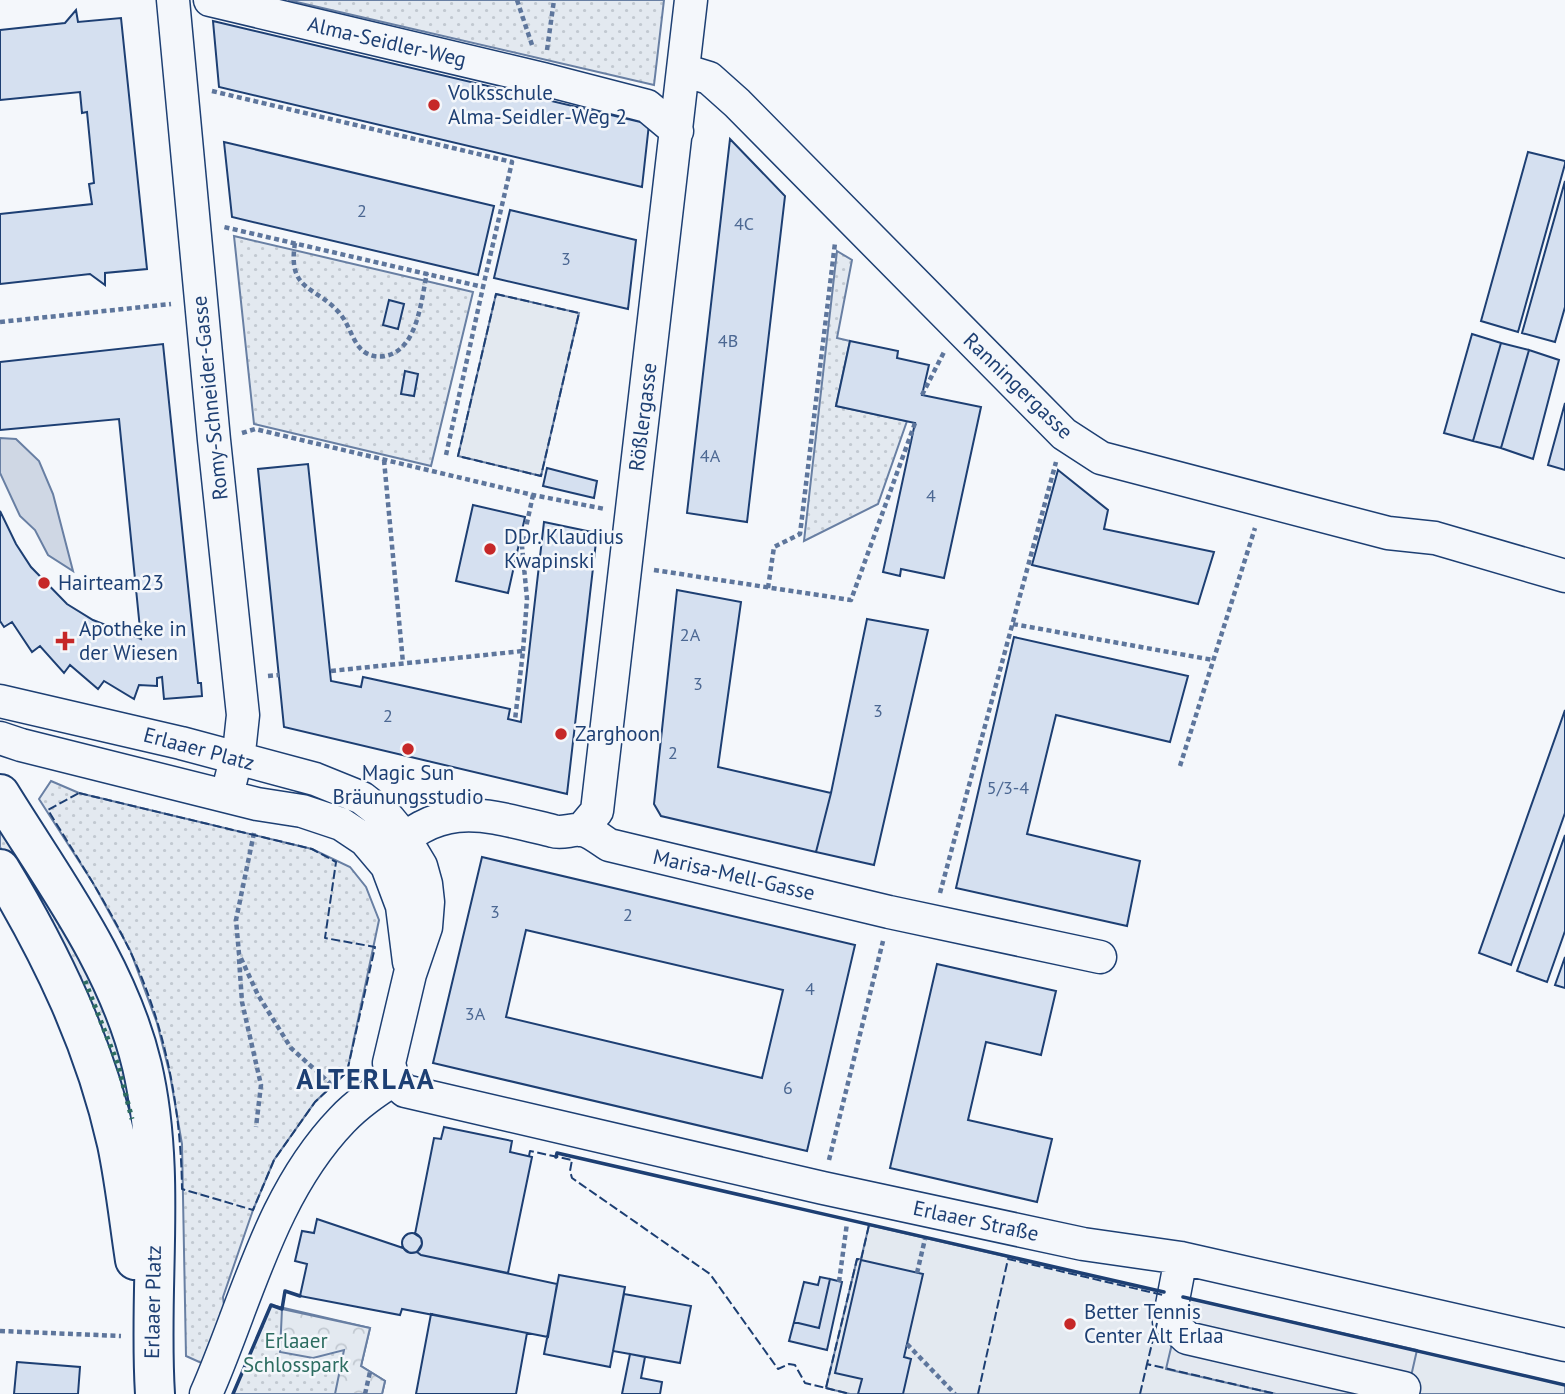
<svg xmlns="http://www.w3.org/2000/svg" width="1565" height="1394" font-family="'PT Sans',sans-serif">
  <style>
    .grass { fill: url(#grass-dots); stroke: #687fa3; stroke-width: 2 }
    .forest { fill: url(#forest-crowns); stroke: #687fa3; stroke-width: 2 }
    .garden { fill: #e3e9f0; stroke: #687fa3; stroke-width: 2 }
    .parking { fill: #e3e8f0; stroke: #687fa3; stroke-width: 2 }
    .water { fill: #cfd7e4; stroke: #687fa3; stroke-width: 2 }
    .building { fill: #d5e0f0; stroke: #1d3f73; stroke-width: 2; fill-rule: evenodd }
    .lines { fill: none; stroke-linecap: round; stroke-linejoin: round }
    .minor-casing { stroke: #1d3f73; stroke-width: 35 }
    .major-casing { stroke: #1d3f73; stroke-width: 42 }
    .path { stroke: #5e769c; stroke-width: 4.5; stroke-dasharray: 5 3.5; stroke-linecap: butt }
    .minor { stroke: #f4f7fb; stroke-width: 32 }
    .major { stroke: #f4f7fb; stroke-width: 38 }
    .hedge { stroke: #2c6c60; stroke-width: 5; stroke-dasharray: 3.5 5; stroke-linecap: butt }
    .fence { stroke: #1d3f73; stroke-width: 2; stroke-dasharray: 9 3.5; stroke-linecap: butt }
    .wall { stroke: #1d3f73; stroke-width: 3.5 }
    .poi-dot { fill: #c62828; stroke: #f4f7fb; stroke-width: 2.5 }
    .labels { text-anchor: middle; stroke-width: 5; stroke-linejoin: round; paint-order: stroke }
    .number-label { font-size: 18px; fill: #4b6792 }
    .street-label { font-size: 21px; fill: #1d3f73; stroke: #f4f7fb }
    .poi-label { font-size: 21px; fill: #1d3f73; stroke: #f4f7fb; text-anchor: start }
    .park-label { font-size: 21px; fill: #2c6c60; stroke: #f4f7fb }
    .district-label { font-size: 28px; font-weight: bold; letter-spacing: 2px; fill: #1d3f73; stroke: #f4f7fb }
  </style>
  <defs>
    <pattern id="grass-dots" width="8" height="8" patternUnits="userSpaceOnUse" patternTransform="scale(1.75)"><rect width="8" height="8" fill="#e3e9f0"/><path d="M2 2h.1M6 6h.1" fill="none" stroke="#c2c9d1" stroke-width="1.8" stroke-linecap="round"/></pattern>
    <pattern id="forest-crowns" width="20" height="18" patternUnits="userSpaceOnUse" patternTransform="scale(1.75)"><rect width="20" height="18" fill="#e3e9f0"/><path d="M2 6a3 3 0 1 1 6 0M12 15a3 3 0 1 1 6 0" fill="none" stroke="#c2c9d1"/></pattern>
  </defs>
  <rect width="100%" height="100%" fill="#f4f7fb"/>
  <!-- grass -->
  <path class="grass" d="M288,0H664L654,85Z
    M234,236L473,292L431,466L254,424Z
    M837,251L852,260L837,338L850,341L836,406L907,421L878,504L804,541Z
    M51,781L79,793L312,849L350,867L366,887L379,920L347,1072L315,1102L274,1160L253,1210L223,1297L226,1323L208,1366L186,1356L182,1144L170,1075L157,1023L130,950L93,883L39,799Z
    M0,827L75,949L115,1029L136,1091L145,1179L55,939L0,847Z
    M271,1305L370,1328L361,1366L385,1381L382,1394H233Z"/>
  <!-- forest -->
  <path class="forest" d="M282,1309L370,1328L361,1366L385,1381L382,1394H335L344,1350L313,1358L280,1352Z"/>
  <!-- garden -->
  <path class="garden" d="M496,294L579,313L541,476L458,456Z
    M869,1225L1565,1385V1394H850L826,1388L857,1259H861Z"/>
  <!-- parking -->
  <path class="parking" d="M1183,1297L1417,1350L1407,1394H1276L1166,1369Z"/>
  <!-- water -->
  <path class="water" d="M0,438L16,439L39,461L53,494L73,571L48,555L35,530L20,516L0,473Z"/>
  <!-- building -->
  <path class="building" d="M76,10L78,22L121,18L147,269L105,273V285L90,274L0,284V214L92,204L89,184L94,183L87,112L82,113L80,92L0,100V30L65,23Z
    M213,21L649,124L642,187L219,87Z
    M730,139L785,196L747,522L687,513Z
    M224,142L494,206L478,275L232,217Z
    M1528,152L1565,161V164L1518,332L1481,321Z
    M1565,181V307L1555,342L1522,333Z
    M510,210L636,240L628,309L494,278Z
    M389,300L404,304L398,329L383,325Z
    M1472,334L1501,343L1473,441L1444,433Z
    M850,341L898,351L897,358L929,365L922,395L981,407L944,578L901,569L900,576L883,572L915,423L836,406Z
    M1501,343L1529,350L1501,448L1473,441Z
    M163,344L198,683H201L202,696L164,699L162,677L157,678V686L139,685L134,699L104,681L98,689L70,665L64,673L40,646L32,652L12,622L4,627L0,621V511L16,544L31,567L67,604L93,620L141,639L119,419L0,430V362Z
    M1529,350L1559,360L1533,459L1501,448Z
    M405,371L418,374L414,396L401,394Z
    M1565,403V470L1548,465Z
    M308,464L331,681L361,687L363,677L510,709L508,719L521,722L544,522L597,533L567,794L284,727L258,469Z
    M547,468L597,481L594,498L543,486Z
    M1058,470L1108,510L1104,529L1214,552L1198,604L1032,565Z
    M473,505L525,517L508,593L456,581Z
    M677,590L741,602L718,767L831,793L816,852L661,816L654,804Z
    M867,619L928,630L874,865L816,852L831,793Z
    M1014,637L1188,676L1170,742L1056,715L1027,834L1140,861L1127,926L956,888Z
    M1565,710V813L1511,965L1479,953Z
    M1565,835V931L1547,982L1517,971Z
    M482,857L855,945L807,1151L433,1063ZM526,930L783,990L762,1078L506,1017Z
    M1565,957V988L1555,985Z
    M937,964L1056,991L1041,1055L986,1042L968,1120L1052,1139L1037,1202L890,1168Z
    M444,1127L512,1141L510,1152L532,1157L508,1273L421,1255L417,1252L422,1244L421,1238L415,1234L434,1138L441,1139Z
    M317,1219L403,1248L410,1253L417,1252L421,1255L557,1284L548,1337L402,1309L400,1315L300,1296L307,1264L295,1261L302,1231L314,1233Z
    M402 1243a10 10 0 1 1 20 0a10 10 0 1 1-20 0Z
    M861,1260L923,1274L904,1357L911,1359L903,1394H858L862,1379L835,1373Z
    M559,1275L625,1287L610,1367L544,1354Z
    M820,1277L830,1279L819,1328L794,1322L804,1282L818,1285Z
    M830,1279L842,1282L827,1350L789,1341L794,1322L819,1328Z
    M624,1294L691,1306L680,1363L613,1351Z
    M431,1314L527,1333L516,1394H416Z
    M630,1354L645,1357L641,1378L662,1382L660,1394H622Z
    M17,1362L80,1367L78,1394H14Z"/>
  <g class="lines">
    <!-- minor casing -->
    <g class="minor-casing">
      <path id="minor" d="M173,0L214,440L243,715L240,743L227,795
        M210,0L543,79L647,106L677,131
        M683,70L709,78L737,103L1064,434L1101,458L1388,533L1435,538L1565,576
        M0,701L181,743L315,779L362,798L389,819L403,836L421,866L426,884L428,902L426,927L410,974L389,1063L393,1080L405,1091L823,1188L1083,1244L1181,1258L1565,1345
        M0,738L21,745L257,804L302,811L341,824L365,840L387,866L402,906L409,962
        M582,829L597,811L691,0
        M382,857C443,799 479,813 553,831C562,834 571,829 580,830C589,830 601,840 609,845L889,912L1100,957
        M1181,1258L1169,1321L1187,1338L1404,1388
        M206,1394C247,1301 270,1195 342,1120C357,1104 375,1092 393,1080"/>
    </g>
    <!-- major casing -->
    <g class="major-casing">
      <path id="major" d="M0,794C53,880 118,965 142,1066C167,1173 148,1285 155,1394
        M0,869C52,955 95,1045 117,1144C125,1182 129,1221 135,1260"/>
    </g>
    <!-- path -->
    <path class="path" d="M517,0L533,48
      M547,50L554,0
      M212,91L512,162L483,287L224,227
      M295,243C287,293 317,285 341,315C349,325 352,339 360,348C366,355 376,358 385,356C418,350 421,300 427,273
      M0,322L171,304
      M922,395L944,352
      M242,433L255,429L533,495L605,509
      M446,455L483,287
      M384,460L403,663
      M654,570L851,600L915,423
      M768,588L774,547L800,534L835,243
      M1013,624L1213,660
      M523,651L527,599L522,546L533,495
      M331,671L523,651L515,720
      M268,676L279,675
      M1180,766L1255,528
      M254,833L236,920L239,954L258,995L291,1048L334,1087
      M940,893L1056,462
      M239,959L242,1002L261,1085L256,1127
      M829,1160L883,941
      M917,1273L925,1239
      M839,1282L847,1223
      M0,1331L121,1336
      M907,1344L955,1394
      M365,1394L370,1372"/>
    <!-- minor -->
    <use href="#minor" class="minor"/>
    <!-- major -->
    <use href="#major" class="major"/>
    <!-- hedge -->
    <path class="hedge" d="M85,981L118,1065L132,1119"/>
    <!-- fence -->
    <path class="fence" d="M496,294L579,313L541,476L458,456Z
      M79,793L312,849L336,862L325,938L375,947L347,1072L315,1102L274,1160L253,1210L182,1189C181,1108 165,1023 129,949C106,901 76,856 48,810Z
      M529,1156L530,1151L572,1160L570,1171L572,1178L710,1274L778,1369L789,1364L795,1365L805,1383L826,1388L857,1259L861,1260L869,1225
      M1157,1323L1147,1364L1276,1394
      M826,1388L850,1394
      M978,1394L1008,1259L1163,1295
      M1140,1394L1147,1364L1150,1365"/>
    <!-- wall -->
    <path class="wall" d="M556,1157L557,1153L1164,1292
      M1183,1297L1565,1385
      M233,1394L271,1305L282,1309L285,1291L300,1296"/>
  </g>
  <!-- markers -->
  <g class="poi-dot">
    <circle cx="434" cy="105" r="7"/>
    <circle cx="490" cy="549" r="7"/>
    <circle cx="44" cy="583" r="7"/>
    <path d="M61.5 630.5h7v7h7v7h-7v7h-7v-7h-7v-7h7z"/>
    <circle cx="561" cy="734" r="7"/>
    <circle cx="408" cy="749" r="7"/>
    <circle cx="1070" cy="1324" r="7"/>
  </g>
  <g class="labels">
    <!-- number labels -->
    <g class="number-label">
      <text x="362" y="217">2</text>
      <text x="744" y="230">4C</text>
      <text x="566" y="265">3</text>
      <text x="728" y="347">4B</text>
      <text x="710" y="462">4A</text>
      <text x="931" y="502">4</text>
      <text x="690" y="641">2A</text>
      <text x="698" y="690">3</text>
      <text x="878" y="717">3</text>
      <text x="388" y="722">2</text>
      <text x="673" y="759">2</text>
      <text x="1008" y="794">5/3-4</text>
      <text x="495" y="918">3</text>
      <text x="628" y="921">2</text>
      <text x="810" y="995">4</text>
      <text x="475" y="1020">3A</text>
      <text x="788" y="1094">6</text>
    </g>
    <!-- street labels -->
    <g class="street-label">
      <text transform="translate(387 42) rotate(13)" y="7">Alma-Seidler-Weg</text>
      <text transform="translate(1018 386) rotate(44)" y="7">Ranningergasse</text>
      <text transform="translate(210 398) rotate(-96)" y="7">Romy-Schneider-Gasse</text>
      <text transform="translate(643 417) rotate(-83)" y="7">Rößlergasse</text>
      <text transform="translate(199 749) rotate(15)" y="7">Erlaaer Platz</text>
      <text transform="translate(734 875) rotate(13)" y="7">Marisa-Mell-Gasse</text>
      <text transform="translate(976 1221) rotate(12)" y="7">Erlaaer Straße</text>
      <text transform="translate(153 1302) rotate(-89)" y="7">Erlaaer Platz</text>
    </g>
    <!-- poi labels -->
    <g class="poi-label">
      <text x="448" y="100">Volksschule<tspan x="448" dy="24">Alma-Seidler-Weg 2</tspan></text>
      <text x="504" y="544">DDr. Klaudius<tspan x="504" dy="24">Kwapinski</tspan></text>
      <text x="58" y="590">Hairteam23</text>
      <text x="79" y="636">Apotheke in<tspan x="79" dy="24">der Wiesen</tspan></text>
      <text x="575" y="741">Zarghoon</text>
      <text x="408" y="780" text-anchor="middle">Magic Sun<tspan x="408" dy="24">Bräunungsstudio</tspan></text>
      <text x="1084" y="1319">Better Tennis<tspan x="1084" dy="24">Center Alt Erlaa</tspan></text>
    </g>
    <!-- park labels -->
    <g class="park-label">
      <text x="296" y="1348">Erlaaer<tspan x="296" dy="24">Schlosspark</tspan></text>
    </g>
    <!-- district labels -->
    <g class="district-label">
      <text x="366" y="1089">ALTERLAA</text>
    </g>
  </g>
</svg>
